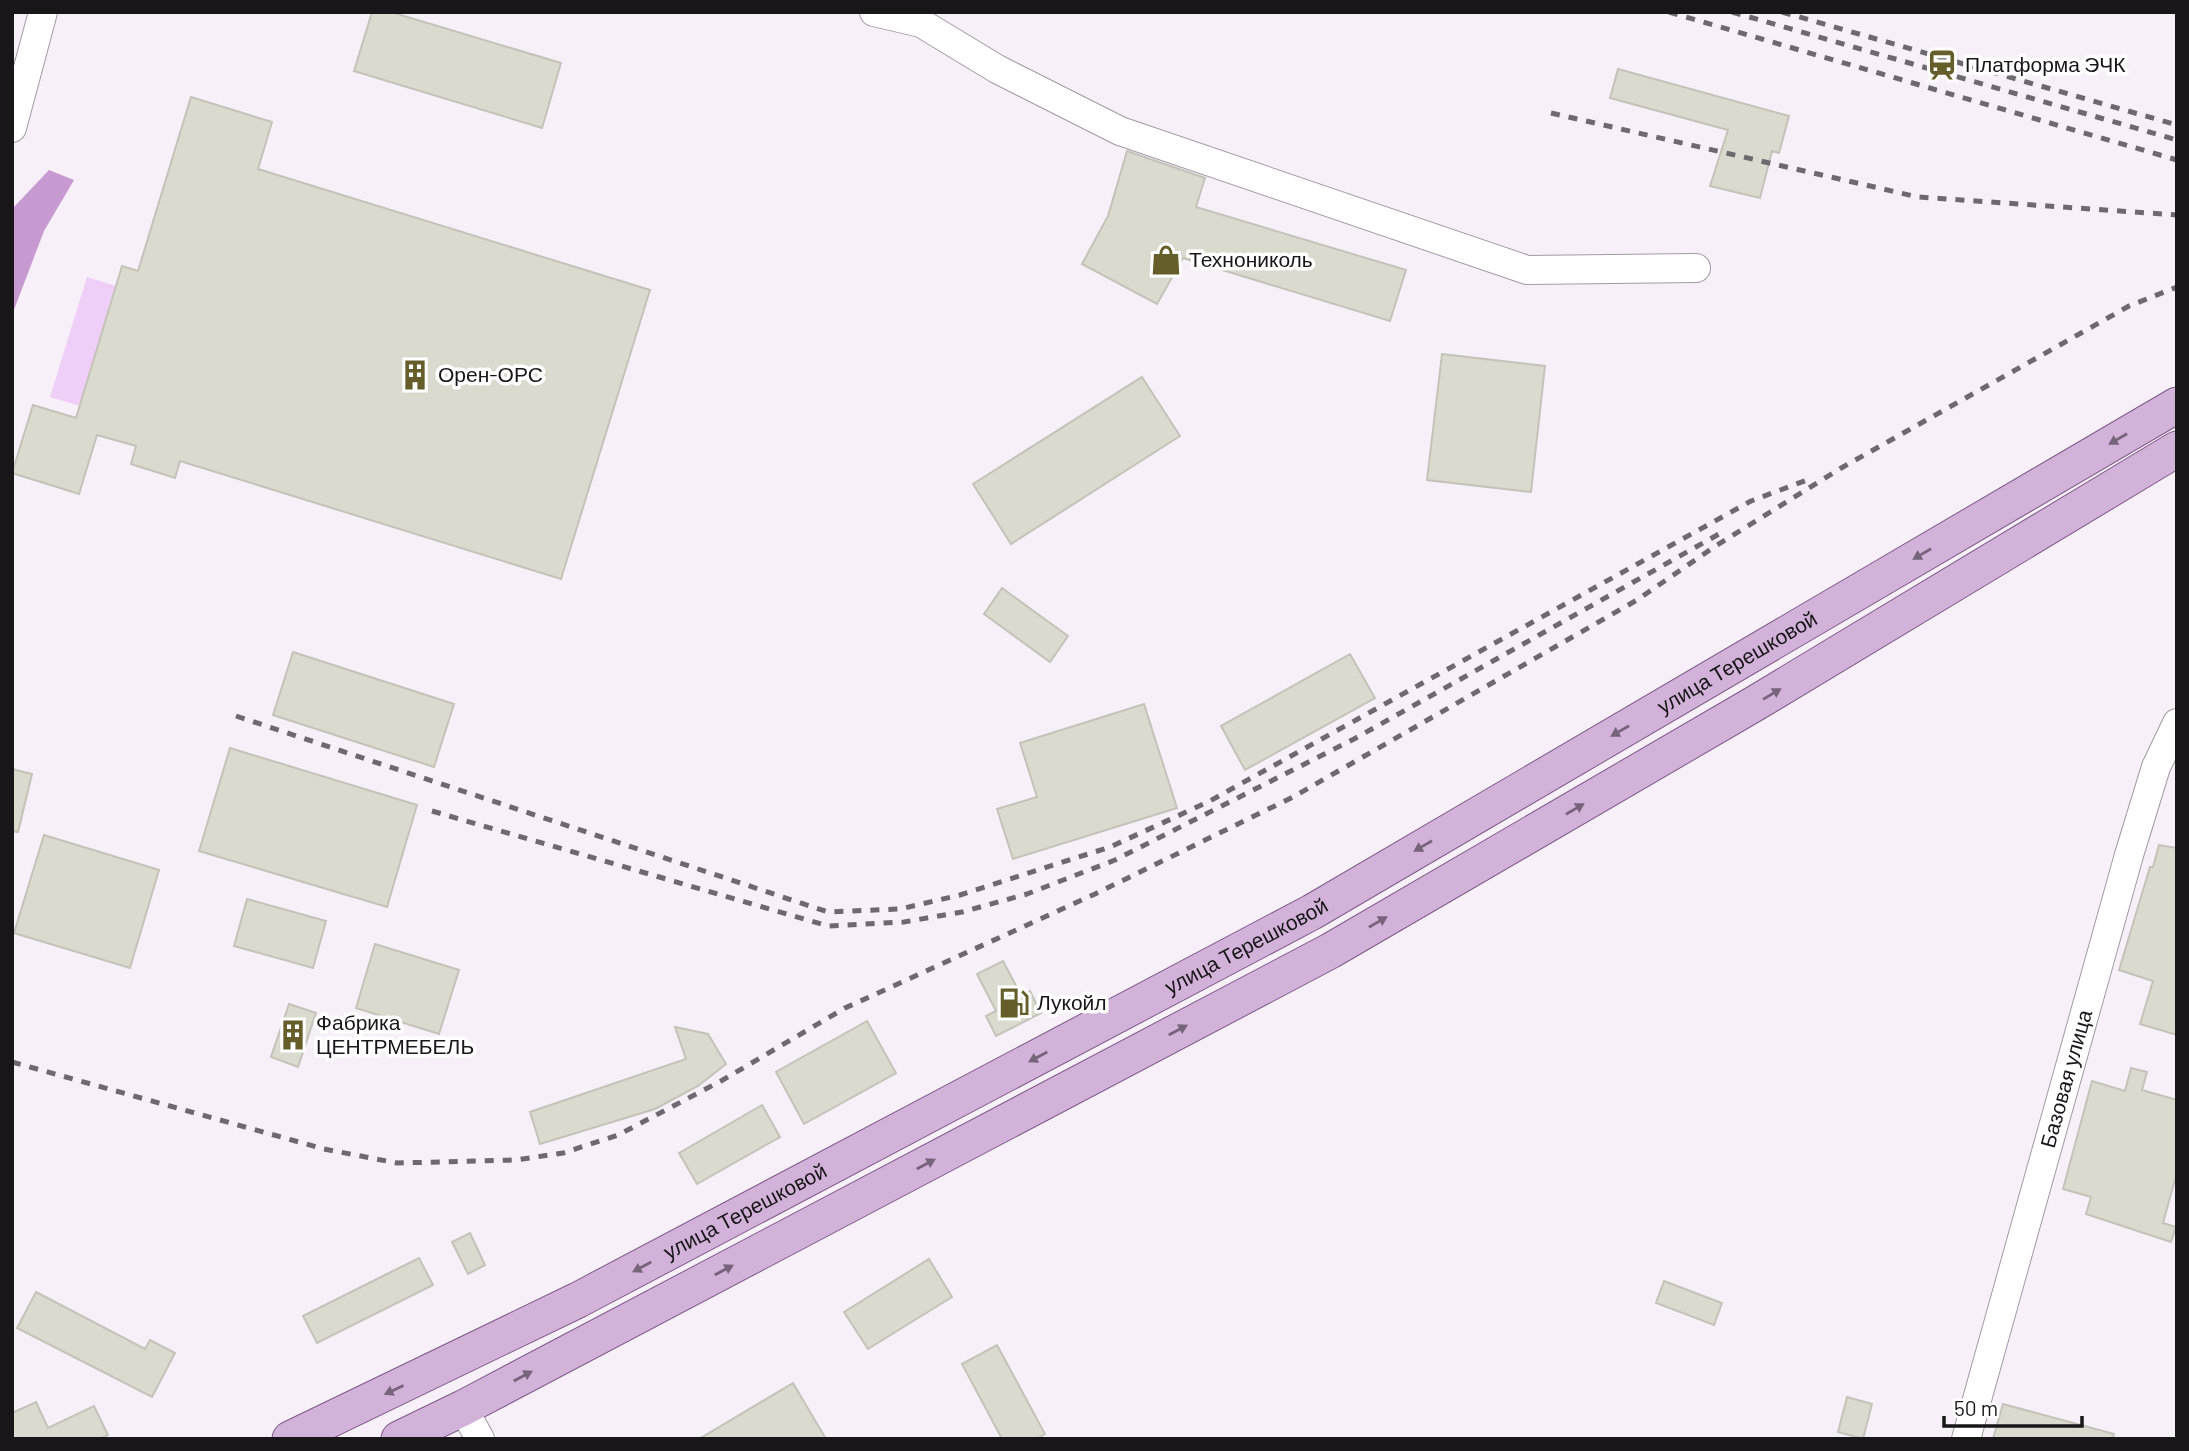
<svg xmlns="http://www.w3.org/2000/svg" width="2189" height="1451" font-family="Barlow,sans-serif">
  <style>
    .green { fill: #efcff7 }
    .forest { fill: #c79ad2 }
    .building { fill: #dbdacf; stroke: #c5c3b9; stroke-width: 2 }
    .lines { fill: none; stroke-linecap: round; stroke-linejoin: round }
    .minor-casing { stroke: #a29ba3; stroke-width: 30 }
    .major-casing { stroke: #7e5a87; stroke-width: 37 }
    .minor { stroke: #fff; stroke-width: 28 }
    .major { stroke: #d3b2da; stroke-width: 35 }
    .rail { stroke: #6d696f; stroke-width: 5; stroke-dasharray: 9 9; stroke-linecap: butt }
    .oneway { fill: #76647a }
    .labels { text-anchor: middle; stroke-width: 7; stroke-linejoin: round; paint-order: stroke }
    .poi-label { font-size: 21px; fill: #181619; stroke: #fff; text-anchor: start }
    .street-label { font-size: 21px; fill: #181619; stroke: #fff }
  </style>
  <rect width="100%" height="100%" fill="#f7f0f9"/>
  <!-- green -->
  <path class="green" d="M87,277L116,286L80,406L50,397Z"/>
  <!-- forest -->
  <path class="forest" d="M49,170L74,180L44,231L12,315V209Z"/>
  <!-- building -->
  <path class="building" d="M372,12H391L561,63L542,128L354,71Z
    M1618,69L1789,116L1779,153L1772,151L1760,198L1710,186L1728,130L1610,98Z
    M191,97L272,122L258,169L650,290L561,579L180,461L175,478L131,464L136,446L97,435L79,494L12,473L33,405L76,418L122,266L138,271Z
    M1127,151L1205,178L1196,207L1406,270L1390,321L1183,258L1157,304L1082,264L1108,216Z
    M1442,354L1545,366L1531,492L1427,480Z
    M1142,377L1180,436L1011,544L973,484Z
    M1002,588L1068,636L1050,662L984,614Z
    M293,652L454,704L434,767L273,715Z
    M1350,654L1375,698L1245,770L1221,726Z
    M1144,704L1177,808L1013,859L997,809L1037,797L1020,743Z
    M230,748L417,805L387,907L199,851Z
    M12,769L32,774L18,832L12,831Z
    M44,835L159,870L130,968L14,933Z
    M2159,845L2177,848V1035L2140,1024L2153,981L2119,970L2150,867H2153Z
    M247,899L326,921L313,968L234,946Z
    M375,944L459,970L439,1034L356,1008Z
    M1003,961L1021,995L1030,991L1041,1013L996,1036L986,1016L996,1011L977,974Z
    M289,1004L316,1013L298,1067L271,1057Z
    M867,1021L896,1073L804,1124L776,1072Z
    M675,1027L708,1034L726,1064L698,1086L655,1109L540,1144L530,1112L686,1059Z
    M2131,1068L2147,1072L2142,1090L2177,1100V1172L2163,1223L2176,1227L2171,1242L2086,1214L2091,1197L2063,1189L2092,1081L2125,1091Z
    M762,1105L780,1137L697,1184L679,1153Z
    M470,1233L485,1265L468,1274L452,1242Z
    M419,1258L433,1285L317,1343L303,1316Z
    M929,1259L952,1297L868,1349L844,1312Z
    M1664,1281L1722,1303L1714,1325L1656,1303Z
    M36,1292L145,1349L150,1340L175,1353L152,1397L17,1328Z
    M997,1345L1045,1434L1036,1439H1002L962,1364Z
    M793,1383L826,1439H699Z
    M1847,1397L1872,1404L1863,1439L1838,1432Z
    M36,1402L48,1428L94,1406L108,1435L99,1439H12V1413Z
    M2003,1404L2114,1434L2113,1439H1993Z"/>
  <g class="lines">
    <!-- minor casing -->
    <g class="minor-casing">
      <g id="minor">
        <path d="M874,12L921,23L997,69L1120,131L1527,270L1696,268"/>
        <path d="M12,128L43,12"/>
        <path d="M463,1408L480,1439"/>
        <path id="s1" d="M1966,1439L2129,855L2156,767L2177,723"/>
      </g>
    </g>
    <!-- major casing -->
    <g class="major-casing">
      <g id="major">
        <path id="s2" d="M290,1439L578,1300L1312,912L2177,405"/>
        <path d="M399,1439L463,1408L1330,951L1754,704L2177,449"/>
      </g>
    </g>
    <!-- minor -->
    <use href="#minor" class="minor"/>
    <!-- major -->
    <use href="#major" class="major"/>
    <!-- rail -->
    <path class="rail" d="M1669,12L2177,160
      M1732,12L2177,140
      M1782,12L2177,125
      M1551,113L1918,197L2177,215
      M236,716L828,912L900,909L960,895L1110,847L1208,802L1751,501L1807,480
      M432,811L828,926L904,922L962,912L1027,894L1115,860L1354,739L1719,534
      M12,1062L324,1149L397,1163L516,1160L563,1153L618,1135L721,1081L845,1008L1095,894L1293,797L1637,600L1717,545L1843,467L2129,306L2177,287"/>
  </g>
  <!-- one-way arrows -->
  <defs><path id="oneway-solid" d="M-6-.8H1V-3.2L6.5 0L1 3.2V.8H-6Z" transform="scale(1.75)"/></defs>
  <g class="oneway">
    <use href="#oneway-solid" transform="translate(2118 439) rotate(150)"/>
    <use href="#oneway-solid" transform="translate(1922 554) rotate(150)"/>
    <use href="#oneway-solid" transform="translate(1772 694) rotate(-31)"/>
    <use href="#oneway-solid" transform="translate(1620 731) rotate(150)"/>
    <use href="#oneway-solid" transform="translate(1575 809) rotate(-30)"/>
    <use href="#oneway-solid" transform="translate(1423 846) rotate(150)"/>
    <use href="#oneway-solid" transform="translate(1378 922) rotate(-30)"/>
    <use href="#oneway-solid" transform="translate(1178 1030) rotate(-28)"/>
    <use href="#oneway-solid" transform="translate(1038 1057) rotate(152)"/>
    <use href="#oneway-solid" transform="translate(926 1164) rotate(-28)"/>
    <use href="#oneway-solid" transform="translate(642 1267) rotate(152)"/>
    <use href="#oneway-solid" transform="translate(724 1270) rotate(-28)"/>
    <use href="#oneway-solid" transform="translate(523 1376) rotate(-28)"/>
    <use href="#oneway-solid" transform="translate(394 1390) rotate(155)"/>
  </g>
  <!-- icons -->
  <defs>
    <g id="station-bare" transform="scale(2.415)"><path d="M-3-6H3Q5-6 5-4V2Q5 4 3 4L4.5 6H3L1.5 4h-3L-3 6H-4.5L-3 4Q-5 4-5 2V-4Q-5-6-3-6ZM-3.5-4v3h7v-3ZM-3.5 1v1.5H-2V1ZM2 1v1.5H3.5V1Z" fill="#655e2a" stroke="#fff" stroke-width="2.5" paint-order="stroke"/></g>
    <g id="shop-bare" transform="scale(2.415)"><path d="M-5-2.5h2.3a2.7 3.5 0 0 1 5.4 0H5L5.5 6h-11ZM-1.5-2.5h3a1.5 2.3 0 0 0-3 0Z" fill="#655e2a" stroke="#fff" stroke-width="2.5" paint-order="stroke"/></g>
    <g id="building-bare" transform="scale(2.415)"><path d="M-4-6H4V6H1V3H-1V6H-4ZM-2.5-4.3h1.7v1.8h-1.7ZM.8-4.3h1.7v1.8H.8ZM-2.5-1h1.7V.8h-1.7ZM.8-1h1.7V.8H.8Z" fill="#655e2a" stroke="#fff" stroke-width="2.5" paint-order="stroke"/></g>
    <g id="fuel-bare" transform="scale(2.415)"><path d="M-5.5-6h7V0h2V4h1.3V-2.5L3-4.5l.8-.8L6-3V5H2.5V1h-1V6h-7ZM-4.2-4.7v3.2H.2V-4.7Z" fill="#655e2a" stroke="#fff" stroke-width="2.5" paint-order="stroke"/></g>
  </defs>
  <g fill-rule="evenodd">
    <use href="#station-bare" x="1942" y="65"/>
    <use href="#shop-bare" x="1166" y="260"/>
    <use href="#building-bare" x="415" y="375"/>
    <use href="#fuel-bare" x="1014" y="1003"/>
    <use href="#building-bare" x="293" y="1035"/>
  </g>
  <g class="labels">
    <!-- poi labels -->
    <g class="poi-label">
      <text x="1965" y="72">Платформа ЭЧК</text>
      <text x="1189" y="267">Технониколь</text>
      <text x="438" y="382">Орен-ОРС</text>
      <text x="1037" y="1010">Лукойл</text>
      <text x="316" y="1030">Фабрика<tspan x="316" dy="24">ЦЕНТРМЕБЕЛЬ</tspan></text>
    </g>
    <!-- street labels -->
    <g class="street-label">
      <text dy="7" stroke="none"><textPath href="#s2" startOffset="1643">улица Терешковой</textPath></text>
      <text dy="7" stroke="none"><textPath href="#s2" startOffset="1076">улица Терешковой</textPath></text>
      <text dy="7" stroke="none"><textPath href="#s1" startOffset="374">Базовая улица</textPath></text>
      <text dy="7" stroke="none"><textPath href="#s2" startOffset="509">улица Терешковой</textPath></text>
    </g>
  </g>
  <!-- border -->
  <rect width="2189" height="1451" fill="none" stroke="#181619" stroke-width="28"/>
  <!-- scale -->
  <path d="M1944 1416v10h138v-10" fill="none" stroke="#181619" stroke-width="3.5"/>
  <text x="1954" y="1416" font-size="21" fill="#181619" stroke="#ffffff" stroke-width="5" paint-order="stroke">50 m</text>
</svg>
